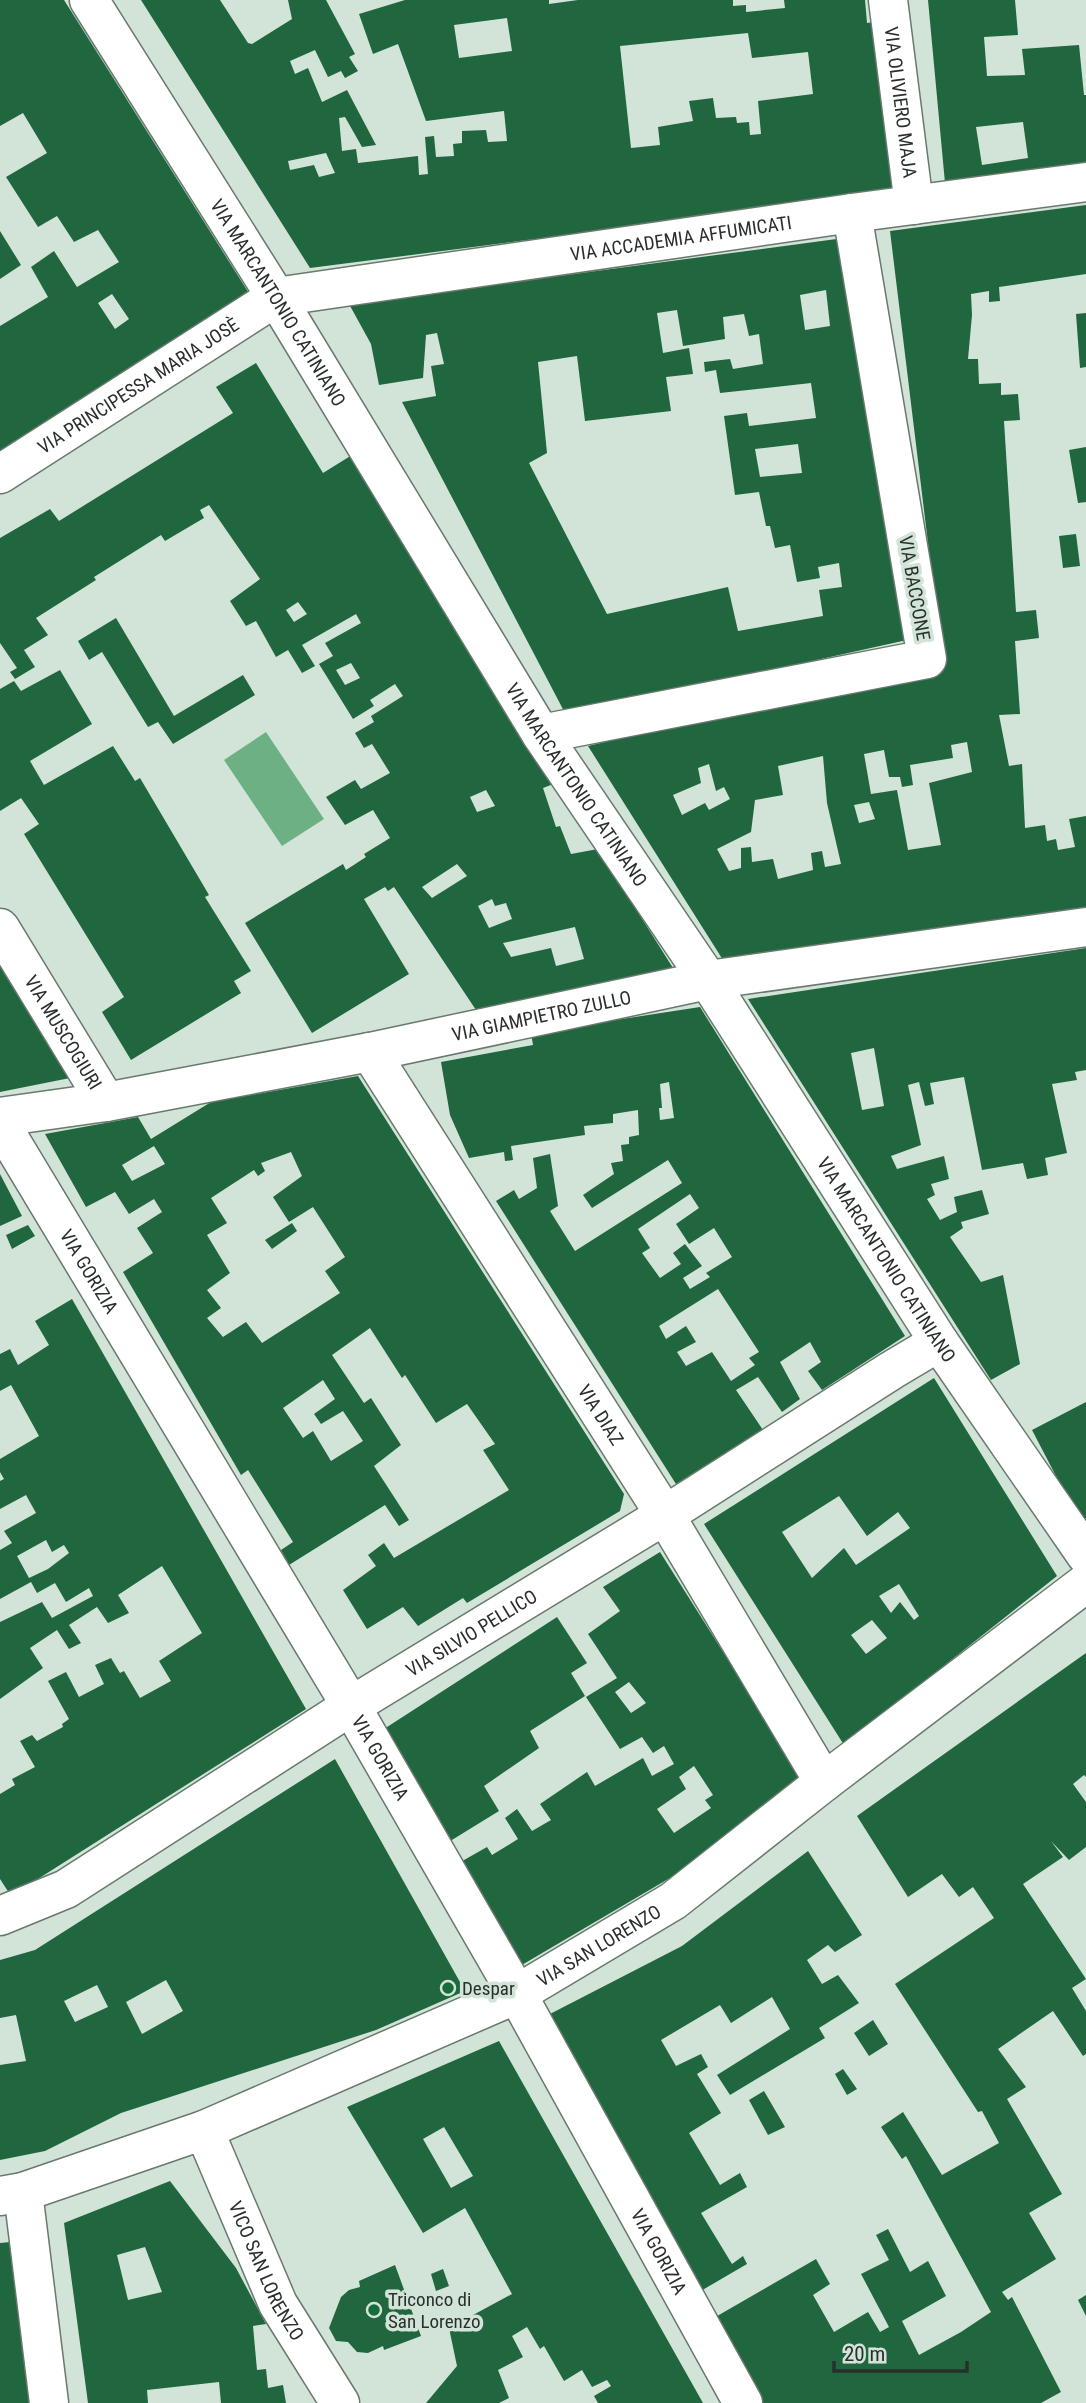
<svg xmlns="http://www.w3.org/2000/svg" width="1086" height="2403" font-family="'Roboto Condensed',sans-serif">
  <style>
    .water { fill: #6cb083 }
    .building { fill: #20663e; fill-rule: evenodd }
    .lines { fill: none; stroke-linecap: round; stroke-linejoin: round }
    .minor-casing { stroke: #69796d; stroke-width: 41 }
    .minor { stroke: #fff; stroke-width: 38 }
    .poi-dot { fill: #176c3e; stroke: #d2e4d7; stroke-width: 2.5 }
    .labels { text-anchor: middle; stroke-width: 7; stroke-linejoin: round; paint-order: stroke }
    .street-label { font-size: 19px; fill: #29302b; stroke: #d2e4d7 }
    .poi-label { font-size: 19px; fill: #29302b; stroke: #d2e4d7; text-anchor: start }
  </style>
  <rect width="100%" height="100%" fill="#d2e4d7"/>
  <!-- water -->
  <path class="water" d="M266,732L324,819L282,846L224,760Z"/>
  <!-- building -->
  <path class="building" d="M0,0H64L252,298L0,455V326L48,297L31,267L54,251L77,287L119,262L98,230L74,242L57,216L38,227L6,177L47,153L23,113L0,126ZM112,294L129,319L115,329L98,303Z
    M141,0H220L248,43L252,44L292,19L288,0H326L355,54L349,57L358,71L345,78L341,71L328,77L315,50L290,61L295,74L308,68L322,102L347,90L376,145L362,147L345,117L339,118L342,151L356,149L358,163L418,156L419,175L428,174L425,137L434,136L436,157L454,156L453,144L462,143V131L486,130L488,142L507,141L504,111L426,121L398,44L373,54L359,14L405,0H549V4L578,0H733V6L746,5V12L785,8L784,0H865L867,23L887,20L902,192L310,268ZM507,18L512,51L459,58L454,25ZM748,33L752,58L808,52L813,94L758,101L761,134L750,135L749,122L737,123L736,117L716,118L713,98L689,101L693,121L658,127L660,145L631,148L620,46ZM326,153L335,173L319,177L314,165L290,170L288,161Z
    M928,0H1015L1018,35L984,37L987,76L1025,75L1022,49L1079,45L1084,95H1086V163L945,183ZM1023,122L1028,158L982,165L976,127Z
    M1086,205V274L999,287L1000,301L989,302V291L971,294L972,315L968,359H978L979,384L1001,383V395L1018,394L1020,420L1004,421L1016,612L1036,610L1039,638L1015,641L1020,714L999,715L1009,766L1022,764L1025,828L1045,825L1047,841L1056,839L1058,850L1075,847L1069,819L1086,816V907L723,960L588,746L814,692L943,666L890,231ZM967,742L972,772L929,783L941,845L908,850L897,790L871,794L864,754L884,750L889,777H900L902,787L913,785L910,765L953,758L951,745ZM823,756L827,803L841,864L825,867L822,851L811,853L813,870L778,879L773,859L752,862L751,847L741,848V868L729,871L717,849L751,832L755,800L783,795L778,766ZM709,764L716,791L724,787L730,799L709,810L705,803L682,815L673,795L701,783L698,768ZM869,802L875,819L859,823L854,805Z
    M0,231L21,265L0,279Z
    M859,236L907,640L566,715L402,402L436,396L431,366L444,364L437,333L426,335L423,378L379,385L371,344L349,304ZM826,290L830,326L805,330L800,295ZM677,310L683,346L725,339L723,317L744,314L749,336L759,334L763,364L733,369L730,359L704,362L705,372L716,370L720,393L811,383L816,418L749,426L747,413L724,416L735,495L759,492L766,526H770L775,548L790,545L797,582L820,578L818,567L839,563L842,587L819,590L823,616L738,631L728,587L607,614L529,463L547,453L538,362L577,356L585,421L671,411L666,377L693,374L689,348L663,353L657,313ZM798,444L802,473L760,477L755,449Z
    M1086,313V367L1080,368L1076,314Z
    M256,363L323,473L352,455L556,783L543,788L556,827L560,826L571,854L598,849L673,968L476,1010L394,887L388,891L385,887L364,899L409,974L312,1033L245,923L343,864L346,870L366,857L364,854L390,838L373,810L345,825L326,797L355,780L361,789L390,773L372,744L364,748L355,733L374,722L371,716L403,696L395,684L370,700L374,706L353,719L319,664L333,656L325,643L361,623L356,614L302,645L315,666L302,673L288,650L276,657L256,621L246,626L230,601L260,579L209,505L200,510L204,518L165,541L161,535L94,577L96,580L36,618L48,635L24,650L35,667L15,679L10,672L17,668L0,643V538L50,509L59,521L233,413L216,387ZM298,602L307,614L294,622L286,610ZM351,663L360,678L345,685L336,670ZM486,790L495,806L477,812L470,797ZM457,864L467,876L432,898L422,887ZM492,899L495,906L506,903L512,919L489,928L478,906ZM575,927L584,959L556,966L551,948L511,957L503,943Z
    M1086,447V502L1078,503L1069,450Z
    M1076,534L1080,566L1063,568L1059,536Z
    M116,618L174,716L243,675L255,695L173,744L158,722L148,727L102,652L89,660L78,641Z
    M60,670L92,724L30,761L44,785L113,746L135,781L140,778L209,895L205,897L251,971L234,981L241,993L131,1060L102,1012L124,997L24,834L39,824L21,798L0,811V689L14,681L21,691Z
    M1086,948V1070L1075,1072L1077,1080L1052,1084L1067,1153L1045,1158L1048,1175L1027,1179L1023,1163L982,1170L964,1077L930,1083L934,1104L925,1106L919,1082L908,1085L921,1145L891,1156L897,1169L944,1156L949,1179L931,1184L935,1195L927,1199L940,1220L957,1212L954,1197L982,1190L989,1214L961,1222L963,1228L950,1237L981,1282L1003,1275L1020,1364L991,1380L748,999ZM874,1048L884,1106L862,1110L851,1053Z
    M0,959L75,1077L0,1092Z
    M700,1007L905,1336L822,1390L808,1371L821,1362L810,1342L780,1362L800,1399L782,1412L758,1377L736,1390L763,1430L676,1484L496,1201L514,1190L519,1199L537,1188L533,1158L550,1154L558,1206L550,1211L575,1251L682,1183L668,1160L592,1208L583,1195L614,1174L611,1163L623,1161L621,1145L629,1144V1137L639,1135L638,1110L613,1114V1123L584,1126L585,1135L511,1146L513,1160L505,1161L504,1152L469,1158L450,1115L441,1062L533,1045L531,1033ZM669,1082L674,1118L660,1120L659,1108H662L660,1084ZM690,1194L699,1208L676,1224L689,1244L714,1228L732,1257L706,1273L710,1277L690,1289L683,1278L702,1266L685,1244L673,1253L681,1264L660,1278L642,1253L650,1248L638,1229ZM718,1289L759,1352L749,1358L755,1365L731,1381L712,1352L686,1366L677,1352L696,1342L686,1326L666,1339L659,1326Z
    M358,1076L624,1494L620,1511L467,1603L463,1598L418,1626L403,1607L367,1629L343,1590L376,1566L368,1555L384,1543L394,1558L509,1490L483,1450L495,1444L467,1404L436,1423L405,1375L402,1378L370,1328L332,1355L364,1403L371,1398L401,1445L374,1466L409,1520L399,1526L385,1505L289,1565L281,1550L293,1542L248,1470L241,1475L123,1272L153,1253L137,1228L162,1212L154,1199L129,1214L115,1192L86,1207L45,1134L138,1117L151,1139L211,1102ZM154,1146L165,1164L132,1181L122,1165ZM291,1152L302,1176L273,1197L289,1222L313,1207L345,1257L325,1271L340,1293L262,1343L246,1322L223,1337L207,1318L221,1308L207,1290L230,1273L207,1235L227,1223L211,1198L254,1170L258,1176L265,1171L261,1163ZM323,1380L335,1399L314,1414L321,1424L343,1411L363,1441L331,1461L313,1431L303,1438L283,1408Z
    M0,1174L22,1216L0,1226Z
    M292,1223L297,1231L272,1249L265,1240Z
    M28,1225L35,1236L12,1249L6,1235Z
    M72,1299L306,1709L11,1896L0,1879V1794L15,1785L12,1779L35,1767L20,1741L32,1735L37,1741L63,1727L62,1724L69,1719L48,1681L66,1672L79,1697L104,1684L95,1665L111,1658L120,1673L124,1671L140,1698L171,1681L159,1661L202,1633L162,1566L118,1595L129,1613L108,1623L97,1607L69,1625L81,1643L69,1649L57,1630L30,1648L43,1668L0,1699V1622L42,1602L52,1618L93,1596L89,1588L66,1602L55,1583L37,1593L31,1582L0,1599V1550L12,1543L4,1531L36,1513L26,1495L0,1509V1481L4,1479L0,1472V1459L39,1436L11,1385L0,1391V1354L10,1349L18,1365L49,1345L35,1321ZM46,1540L52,1552L64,1545L69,1553L48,1569L29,1578L17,1556Z
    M934,1378L1057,1576L844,1745L704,1524ZM839,1496L867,1536L898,1512L910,1528L856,1565L844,1548L812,1578L782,1532ZM899,1584L919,1616L914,1620L900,1602L891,1613L879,1596ZM872,1620L887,1638L866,1654L851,1635Z
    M1086,1402V1524H1081L1032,1430Z
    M660,1552L802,1777L692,1865L515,1969L457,1864L487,1847L492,1855L518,1839L505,1818L517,1809L532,1831L551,1820L540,1804L587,1772L595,1786L643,1758L652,1776L674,1764L664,1746L653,1753L642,1737L620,1749L586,1697L617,1678L588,1634L620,1611L603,1587ZM629,1682L646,1703L631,1713L615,1692ZM694,1766L713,1795L705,1800L711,1808L674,1833L657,1809L686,1789L679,1777Z
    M557,1617L587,1663L571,1673L585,1696L530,1731L539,1748L484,1786L499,1811L447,1843L384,1729Z
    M1086,1653V1777L1084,1775L1073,1784L1086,1802V1847L1069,1860L1051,1841L1063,1857L1023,1884L1086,1979L1072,1988L1086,2011V2054L1083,2056L1053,2011L998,2049L1026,2087L1007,2099L1062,2194L1029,2213L1056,2259L1002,2292L1008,2300L1012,2297L1061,2392L1041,2403H759L712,2319L816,2259L830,2284L813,2295L834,2332L868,2312L880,2332L889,2327L861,2274L889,2260L876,2235L888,2229L910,2272L928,2261L946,2296L902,2321L919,2355L961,2332L991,2312L906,2156L902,2159L881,2127L903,2112L942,2175L999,2143L982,2111L978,2112L895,1984L994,1918L973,1887L959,1897L942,1874L908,1897L857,1816Z
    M335,1759L465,1991L376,2030L121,2113L45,2151L0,2160V2065L26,2061L16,2015L0,2018V1960L35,1950ZM166,1980L183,2011L142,2034L126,2002ZM97,1985L108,2007L75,2022L64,2001Z
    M808,1851L862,1935L835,1952L828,1945L807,1960L822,1984L838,1975L859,2003L819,2028L825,2038L730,2095L717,2075L790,2029L772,1997L731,2023L720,2005L661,2040L676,2066L701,2054L708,2067L697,2074L721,2113L689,2133L720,2185L740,2173L747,2187L701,2213L732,2264L743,2256L747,2264L699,2292L548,2015L682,1946Z
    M873,2020L888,2044L869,2056L854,2033Z
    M499,2041L703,2403H598L594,2396L611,2386L607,2380L592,2387L582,2370L564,2381L544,2346L540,2349L527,2327L512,2336L523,2357L498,2370L509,2398L499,2403H426L457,2366L449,2328L512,2294L465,2208L423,2233L347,2107ZM444,2127L473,2176L451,2188L423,2139Z
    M843,2069L857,2089L847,2095L835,2074Z
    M764,2091L785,2127L768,2135L749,2100Z
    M170,2181L236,2268L266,2324L253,2326L257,2370L266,2369L268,2388L283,2385L286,2403H221L219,2382L147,2390L148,2403H88L64,2223ZM145,2247L162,2292L128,2300L117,2255Z
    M10,2242L30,2403H0V2243Z
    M395,2265L421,2336L384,2350L383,2346L368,2353L357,2352L348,2342L336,2341L329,2328L341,2297L349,2290L360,2287L359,2281Z
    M443,2269L449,2286L436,2291L431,2274Z
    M1086,2295V2316L1078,2300Z"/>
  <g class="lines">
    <!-- minor casing -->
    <g class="minor-casing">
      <g id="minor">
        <path id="s1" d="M89,0L276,297L541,734L708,980L939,1342L1086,1555"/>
        <path id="s2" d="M888,0L914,205"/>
        <path id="s3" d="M0,474L276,297L852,213L1086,182"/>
        <path d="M541,734L927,659L852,213"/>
        <path id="s4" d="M0,928L106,1102"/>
        <path id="s5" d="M370,1052L665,1515L824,1782"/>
        <path id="s6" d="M0,1117L106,1102L370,1052L708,980L1086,927"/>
        <path id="s7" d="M0,1123L351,1706L517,1994L743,2403"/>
        <path id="s8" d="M0,1916L66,1889L351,1706L665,1515L892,1370L939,1342"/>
        <path id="s9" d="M204,2130L278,2304L340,2403"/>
        <path d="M23,2192L49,2403"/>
        <path id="s10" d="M0,2196L23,2192L204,2130L517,1994L673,1901L824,1782L1086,1583"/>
      </g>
    </g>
    <!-- minor -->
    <use href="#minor" class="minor"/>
  </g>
  <!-- markers -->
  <g class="poi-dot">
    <circle cx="448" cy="1988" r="7"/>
    <circle cx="374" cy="2310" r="7"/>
  </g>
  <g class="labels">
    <!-- street labels -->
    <g class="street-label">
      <text dy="7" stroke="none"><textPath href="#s2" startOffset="103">VIA OLIVIERO MAJA</textPath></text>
      <text dy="7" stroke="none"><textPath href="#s3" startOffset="737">VIA ACCADEMIA AFFUMICATI</textPath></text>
      <text dy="7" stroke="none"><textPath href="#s1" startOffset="357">VIA MARCANTONIO CATINIANO</textPath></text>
      <text dy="7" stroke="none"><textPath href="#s3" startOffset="164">VIA PRINCIPESSA MARIA JOSÈ</textPath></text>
      <text transform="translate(915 588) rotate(80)" y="7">VIA BACCONE</text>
      <text dy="7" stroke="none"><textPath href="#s1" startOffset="924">VIA MARCANTONIO CATINIANO</textPath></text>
      <text dy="7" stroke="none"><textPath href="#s6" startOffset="551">VIA GIAMPIETRO ZULLO</textPath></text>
      <text dy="7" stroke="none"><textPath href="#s4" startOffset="122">VIA MUSCOGIURI</textPath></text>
      <text dy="7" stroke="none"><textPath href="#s1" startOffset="1491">VIA MARCANTONIO CATINIANO</textPath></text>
      <text dy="7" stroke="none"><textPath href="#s7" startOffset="173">VIA GORIZIA</textPath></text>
      <text dy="7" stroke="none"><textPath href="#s5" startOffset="430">VIA DIAZ</textPath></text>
      <text dy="7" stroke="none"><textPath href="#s8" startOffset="551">VIA SILVIO PELLICO</textPath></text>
      <text dy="7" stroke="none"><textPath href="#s7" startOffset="740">VIA GORIZIA</textPath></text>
      <text dy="7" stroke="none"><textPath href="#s10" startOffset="651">VIA SAN LORENZO</textPath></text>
      <text dy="7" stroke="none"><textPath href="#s7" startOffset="1307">VIA GORIZIA</textPath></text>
      <text dy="7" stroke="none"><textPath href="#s9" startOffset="154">VICO SAN LORENZO</textPath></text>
    </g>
    <!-- poi labels -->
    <g class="poi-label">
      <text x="462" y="1995">Despar</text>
      <text x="388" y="2306">Triconco di<tspan x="388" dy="22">San Lorenzo</tspan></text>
    </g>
  </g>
  <!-- scale -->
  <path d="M834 2361v10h133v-10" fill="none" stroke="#29302b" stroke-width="3.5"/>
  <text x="844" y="2361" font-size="21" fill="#29302b" stroke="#d2e4d7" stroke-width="5" paint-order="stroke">20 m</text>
</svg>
